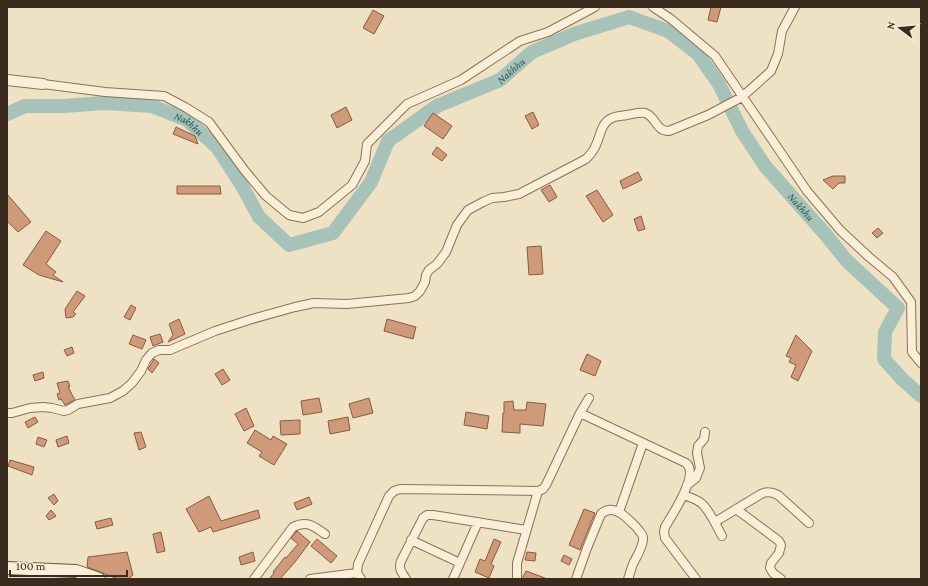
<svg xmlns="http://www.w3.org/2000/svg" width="928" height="586" font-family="'Crimson Pro',serif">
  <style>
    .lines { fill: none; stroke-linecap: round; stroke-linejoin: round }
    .river { stroke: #a6c2b9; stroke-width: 14 }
    .building { fill: #ce9a79; stroke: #895b3f }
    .minor-casing { stroke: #8a725a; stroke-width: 10 }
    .tertiary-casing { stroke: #8a725a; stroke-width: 12 }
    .secondary-casing { stroke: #6c533d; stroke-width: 14 }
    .minor { stroke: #f9eed7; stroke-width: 8 }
    .tertiary { stroke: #f9eed7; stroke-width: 10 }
    .secondary { stroke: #f9eed7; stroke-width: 12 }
    .labels { text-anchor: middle; stroke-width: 3; stroke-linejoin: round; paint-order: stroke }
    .water-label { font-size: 11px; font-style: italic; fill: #2d5956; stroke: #f6ebd4 }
  </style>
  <rect width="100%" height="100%" fill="#efe1c4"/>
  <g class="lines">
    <!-- river -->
    <path class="river" id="s1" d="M7,114L25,106H64L104,103L152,106L187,120L217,147L241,184L259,217L289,245L333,233L371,182L388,141L437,106L500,80L532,52L574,34L629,17L668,31L698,54L719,84L742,131L765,166L826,235L847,261L898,308L885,332L884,359L902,379L921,396"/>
  </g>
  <!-- building -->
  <path class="building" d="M711,7H721L717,22L708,20Z
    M373,10L384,16L374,34L363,28Z
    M346,107L352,120L337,128L331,115Z
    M533,112L539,125L532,129L525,116Z
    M433,113L452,126L443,139L424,126Z
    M176,127L195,136L198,144L173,134Z
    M437,147L447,155L442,161L432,154Z
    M638,172L642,180L623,189L620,181Z
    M833,176H845V183H839L833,189L823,180Z
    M550,185L557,197L549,202L541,190Z
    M177,186H220L221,194H177Z
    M597,190L613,215L603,222L586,196Z
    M7,194L31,222L18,232L7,221Z
    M641,216L645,229L638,231L634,219Z
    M878,228L883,233L877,238L872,233Z
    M46,231L61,241L46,264L56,272L53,275L63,282L39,275L23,265Z
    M541,246L543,274L529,275L527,247Z
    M77,291L85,296L73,312L76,314L73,317L66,318L65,309Z
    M131,305L136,308L130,320L124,317Z
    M179,319L185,334L168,342L173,335L169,324Z
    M387,319L416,327L413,339L384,331Z
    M160,334L163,342L153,346L150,337Z
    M133,335L146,340L142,349L129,344Z
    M796,335L812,351L798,381L791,377L796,365L789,362L791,358L786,356Z
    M72,347L74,353L67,356L64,350Z
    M587,354L601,361L595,376L580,370Z
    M154,359L159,363L152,373L148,369Z
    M223,369L230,380L222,385L215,374Z
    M43,372L44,378L35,381L33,375Z
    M68,381L70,387H68L75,400L65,405L61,399L59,400L57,394L60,393L57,383Z
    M319,398L322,412L303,415L301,401Z
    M369,398L373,413L353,418L349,404Z
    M513,401L514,410H526L527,402L546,404L543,426L520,424V433L502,432L503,413H504V402Z
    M246,408L254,426L244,431L235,414Z
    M466,412L489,416L487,429L464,425Z
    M35,417L38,422L28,428L25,422Z
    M348,417L350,430L330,434L328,421Z
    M300,420V434L281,435L280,421Z
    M255,430L271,440L273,436L287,444L274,465L259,456L262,452L247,443Z
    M141,432L146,447L139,450L134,433Z
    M67,436L69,443L58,447L56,440Z
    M38,437L47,440L44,447L36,444Z
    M10,460L34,467L32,475L8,466Z
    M54,494L58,501L54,505L48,498Z
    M209,496L221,521L258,510L260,518L213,532L211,527L199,532L186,509Z
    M309,497L312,504L297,510L294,503Z
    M584,509L595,513L580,550L569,545Z
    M51,510L56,516L49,520L46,516Z
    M111,518L113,525L97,529L95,522Z
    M297,531L310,542L295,562L280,579H269L274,573L273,572L285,557L286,558L298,544L291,538Z
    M161,532L165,551L157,553L153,534Z
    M317,539L337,556L331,563L311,546Z
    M494,539L501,542L491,564L494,566L489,578L475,572L480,559L485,561Z
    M127,552L133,575L128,579H118L87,567L88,557Z
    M253,552L255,561L241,565L239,557Z
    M527,552L536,553L535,561L525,560Z
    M564,555L572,559L569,565L561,561Z
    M526,571L545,578L544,579H522Z"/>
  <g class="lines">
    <!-- minor casing -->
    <g class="minor-casing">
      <path id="minor" d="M653,7L671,19L715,56L807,191L840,230L869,257L893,277L911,302L912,352L921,363
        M43,84L105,92L164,96L185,107L209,122L245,171L266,196L289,215L303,218L319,212L352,185L365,161L367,144L407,104L461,80L520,41L548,32L595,7
        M7,413H12L30,408L43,407L52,408L64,411L68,410L78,404L110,398L123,391L132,383L141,371L146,360L152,353L159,350H170L215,331L252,319L295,307L314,303L347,304L409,298L415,296L420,291L425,282L426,275L429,270L437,264L446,252L457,225L468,210L483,202L492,198L504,197L519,194L586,159C590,155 593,152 595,147C600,138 601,122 612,118C616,116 622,116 627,115C633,114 639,112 645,113C657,117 655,131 669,131L708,115L742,97L771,71L778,54L782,31L795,7
        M580,413L686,463C700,474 672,515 665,527L664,532L665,538L696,579
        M687,485L696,478L700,468L697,453L698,446L704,439L705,432
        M683,495C690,497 696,499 701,503C709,509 717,527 722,536
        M736,509L779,541L781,545L779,553L771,563L770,568L773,573L781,579
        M619,512L643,443
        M715,522L761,494C767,491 772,492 778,495L809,523
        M411,540L460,563
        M254,579L293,527C307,520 313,526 325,534
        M310,579L357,573
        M361,579L357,573L358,564L389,496L394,491L400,489L538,491L543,489L546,485L580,413L589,398
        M406,579C402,572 398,570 401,561L423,518L427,515H433L526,530
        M453,579L478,522
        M517,579V563L538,491
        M576,579L587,548L601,514C614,502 628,519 637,528C639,531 643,534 643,538C644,545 636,558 633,564C631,569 630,574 628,579"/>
    </g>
    <!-- tertiary casing -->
    <g class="tertiary-casing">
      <path id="tertiary" d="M7,80L43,84"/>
    </g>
    <!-- secondary casing -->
    <g class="secondary-casing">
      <path id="secondary" d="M7,568L76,571L99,579"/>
    </g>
    <!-- minor -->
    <use href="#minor" class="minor"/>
    <!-- tertiary -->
    <use href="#tertiary" class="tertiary"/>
    <!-- secondary -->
    <use href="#secondary" class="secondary"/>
  </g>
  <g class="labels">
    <!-- water labels -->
    <g class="water-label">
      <text dy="4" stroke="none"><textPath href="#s1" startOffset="644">Nakhhu</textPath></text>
      <text dy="4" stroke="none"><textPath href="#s1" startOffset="188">Nakhhu</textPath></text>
      <text dy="4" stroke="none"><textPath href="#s1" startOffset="1040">Nakhhu</textPath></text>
    </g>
  </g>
  <!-- border -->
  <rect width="928" height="586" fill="none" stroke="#3a2b1e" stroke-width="16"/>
  <!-- north arrow -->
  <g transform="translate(900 28) rotate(286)" stroke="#f6ebd4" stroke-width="3" paint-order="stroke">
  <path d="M0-3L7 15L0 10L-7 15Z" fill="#3a2b1e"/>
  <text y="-6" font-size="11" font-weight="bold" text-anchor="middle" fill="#3a2b1e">N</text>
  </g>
  <!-- scale -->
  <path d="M10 570v6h117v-6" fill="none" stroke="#3a2b1e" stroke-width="2"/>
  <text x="16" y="570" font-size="12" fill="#3a2b1e" stroke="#f6ebd4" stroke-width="3" paint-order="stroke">100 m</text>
</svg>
